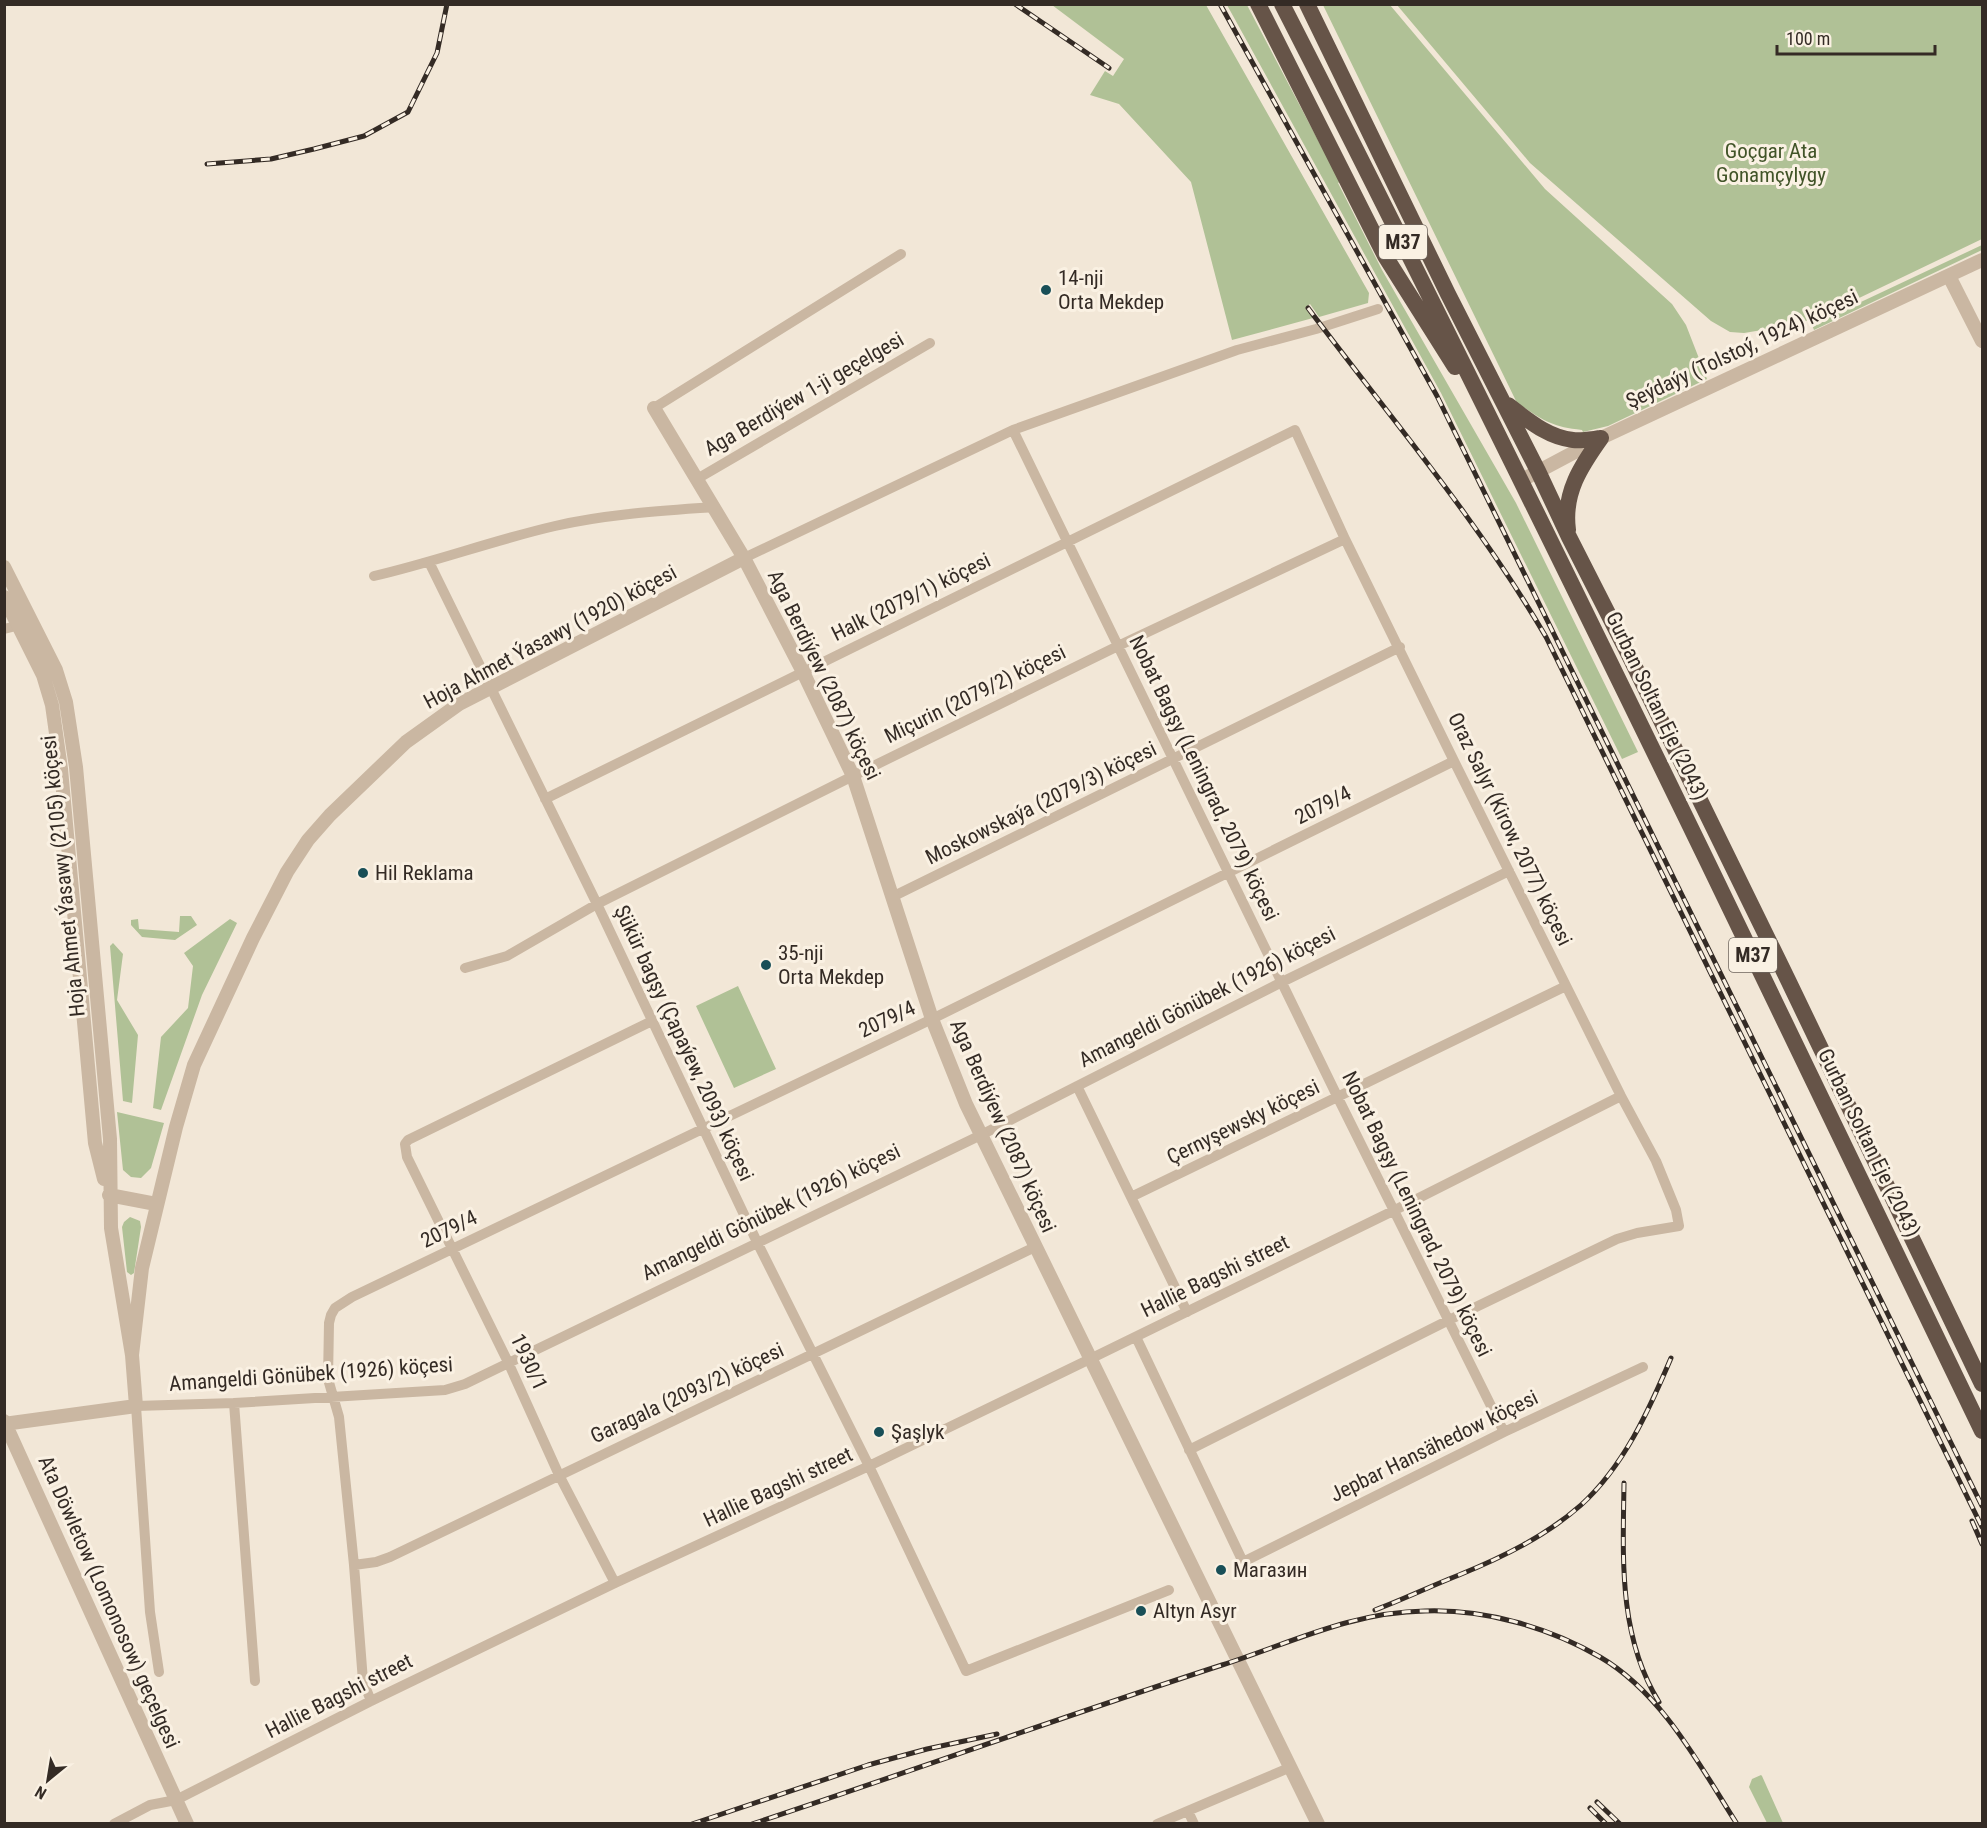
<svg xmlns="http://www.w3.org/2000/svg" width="1987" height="1828" font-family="'Roboto Condensed',sans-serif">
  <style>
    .green { fill: #b0c196 }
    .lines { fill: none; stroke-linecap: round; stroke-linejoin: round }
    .minor { stroke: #cab7a2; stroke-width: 10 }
    .tertiary { stroke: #cab7a2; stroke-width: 14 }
    .trunk { stroke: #665448; stroke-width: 16 }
    .rail-casing { stroke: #342b25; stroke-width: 5 }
    .rail { stroke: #faf1e3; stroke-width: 3; stroke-dasharray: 9; stroke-linecap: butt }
    .poi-dot { fill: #194f57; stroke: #faf1e3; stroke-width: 2 }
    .labels { text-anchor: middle; stroke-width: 6; stroke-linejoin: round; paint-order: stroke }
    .shield { fill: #faf1e3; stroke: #6f665e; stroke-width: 1.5 }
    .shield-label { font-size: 20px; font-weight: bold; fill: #342b25 }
    .park-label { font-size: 21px; fill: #415428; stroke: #faf1e3 }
    .poi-label { font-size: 21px; fill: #342b25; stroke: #faf1e3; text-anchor: start }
    .street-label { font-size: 21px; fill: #342b25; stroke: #faf1e3 }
  </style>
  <rect width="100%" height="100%" fill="#f2e7d7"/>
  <!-- green -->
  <path class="green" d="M1052,5H1206L1369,293L1368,303L1319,317L1310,304L1305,308L1313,318L1232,340L1191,182L1119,104L1090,95L1105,71L1113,76L1124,59Z
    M1227,5H1247L1340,182L1338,183L1382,270L1516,503L1638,752L1622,759L1441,393Z
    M1323,5H1390L1545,189L1672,304L1686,325L1707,379L1608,426L1583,432L1582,430C1551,427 1543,420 1517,403Z
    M1397,5H1982V239L1857,299L1799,324L1744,333L1730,332L1711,321L1530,163Z
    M1982,245V250L1814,330L1812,325Z
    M180,916H191L197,925L175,940L142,937L131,925V920L138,919L139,929L179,932Z
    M230,919L237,923L202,995L161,1110L153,1108L161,1037L188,1008L193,966L184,953Z
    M113,943L123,954L117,1000L138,1035L132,1103L123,1101L110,946Z
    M738,986L776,1069L734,1088L696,1006Z
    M117,1112L164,1123L151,1168L141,1178L131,1177L123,1170Z
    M130,1217L140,1221L141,1227L134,1273L131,1275L127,1272L122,1227L124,1222Z
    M1761,1775L1762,1776L1783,1823H1767L1749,1787L1752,1779Z"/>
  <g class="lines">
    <!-- minor -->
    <path class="minor" d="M654,408L901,254
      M1013,430L1338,1098L1504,1432
      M697,479L930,343
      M744,558L1013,430L1237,350L1316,329L1378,309
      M429,562L597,904L757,1242L869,1466L966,1671L1169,1590
      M374,576C435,562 494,540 555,526C608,514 661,511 715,507
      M4,629L24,624
      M545,799L1295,430L1345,539L1454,761L1621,1096L1656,1161L1676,1210L1679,1226L1637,1233L1617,1239L1449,1320L1189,1450
      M892,897L1400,647
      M465,968L507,956L597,904L853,776L1118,646L1345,539
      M1077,1086L1187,1312
      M1131,1197L1566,986
      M1136,1337L1243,1562L1504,1432L1643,1367
      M234,1403L255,1681
      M354,1565L376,1562L390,1557L1035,1247
      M615,1583L559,1475L508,1362L407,1157L405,1144L408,1140L652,1021
      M159,1672L150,1612L136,1406L234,1403L445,1390L465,1384L981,1135L1282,982L1509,871
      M371,1701L363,1681L354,1565L339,1417L328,1379L329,1323L331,1315L335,1308L352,1297L932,1019L1454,761
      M1188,1811L1194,1824
      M114,1824L150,1805L176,1800L371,1701L615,1583L869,1466L1090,1359L1393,1211L1621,1096
      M1157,1824L1291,1767"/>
    <!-- tertiary -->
    <path class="tertiary" d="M1949,276L1982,341
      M654,408L744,558L803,672L853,776L932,1019L966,1104L1318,1824
      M1522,480L1601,438L1982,260
      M4,567L56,670L66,702L76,767L110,1139L111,1228L132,1355L136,1406L4,1424
      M4,597L43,675L52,705L61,769L95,1143L104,1179
      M109,1195L156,1204
      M132,1355L142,1268L176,1127L194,1065L253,938L287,872L308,840L330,815L406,742L459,704L744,558
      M4,1421L187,1824"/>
    <!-- trunk -->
    <path class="trunk" d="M1258,4L1385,256L1455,367
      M1282,4C1428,289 1568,575 1708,863C1800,1052 1892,1241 1982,1431
      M1307,4L1448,294L1538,471L1569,537L1628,653L1788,980L1982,1384
      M1508,405C1528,420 1547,437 1573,440C1582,441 1592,439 1601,438
      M1568,530C1563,493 1581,466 1601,438"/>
    <!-- rail casing -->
    <g class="rail-casing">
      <path id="rail" d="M1015,4L1109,68
        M1220,4L1437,396L1982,1506
        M207,164L271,159L314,149L364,136L408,112L437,53L447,4
        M1308,308C1389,416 1478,520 1546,637L1982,1527
        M1624,1483C1623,1557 1618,1636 1659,1702
        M1972,1521L1982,1544
        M1375,1610C1404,1599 1431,1586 1459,1575C1503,1557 1546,1536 1581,1505C1624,1466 1649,1410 1671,1358
        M1597,1802L1620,1824
        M1590,1808L1606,1824
        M692,1824L868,1765L927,1749L997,1734
        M752,1824C909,1772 1065,1716 1222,1665C1291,1643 1351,1612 1425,1611C1485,1609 1548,1627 1600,1657C1662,1693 1700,1766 1737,1824"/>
    </g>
    <!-- rail -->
    <use href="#rail" class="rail"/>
  </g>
  <!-- markers -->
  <g class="poi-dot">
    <circle cx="1046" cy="290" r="6"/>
    <circle cx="363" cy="873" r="6"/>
    <circle cx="766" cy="965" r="6"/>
    <circle cx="879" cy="1432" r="6"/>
    <circle cx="1221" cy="1570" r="6"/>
    <circle cx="1141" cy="1611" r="6"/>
  </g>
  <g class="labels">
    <!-- shield labels -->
    <g class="shield">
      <rect x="1379" y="225" width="48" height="34" rx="4.5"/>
      <rect x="1729" y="938" width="48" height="34" rx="4.5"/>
    </g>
    <g class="shield-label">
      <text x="1403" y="249">M37</text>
      <text x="1753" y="962">M37</text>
    </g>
    <!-- park labels -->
    <g class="park-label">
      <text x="1771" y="158">Goçgar Ata<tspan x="1771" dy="24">Gonamçylygy</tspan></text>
    </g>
    <!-- poi labels -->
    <g class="poi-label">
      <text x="1058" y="285">14-nji<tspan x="1058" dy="24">Orta Mekdep</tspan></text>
      <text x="375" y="880">Hil Reklama</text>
      <text x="778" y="960">35-nji<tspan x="778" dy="24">Orta Mekdep</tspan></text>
      <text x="891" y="1439">Şaşlyk</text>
      <text x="1233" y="1577">Магазин</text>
      <text x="1153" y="1618">Altyn Asyr</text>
    </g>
    <!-- street labels -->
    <g class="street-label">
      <text transform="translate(1742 349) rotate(-25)" y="7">Şeýdaýy (Tolstoý, 1924) köçesi</text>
      <text transform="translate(804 394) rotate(-30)" y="7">Aga Berdiýew 1-ji geçelgesi</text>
      <text transform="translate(911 597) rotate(-26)" y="7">Halk (2079/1) köçesi</text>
      <text transform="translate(550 637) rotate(-28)" y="7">Hoja Ahmet Ýasawy (1920) köçesi</text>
      <text transform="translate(824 675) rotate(64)" y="7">Aga Berdiýew (2087) köçesi</text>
      <text transform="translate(975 694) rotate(-26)" y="7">Miçurin (2079/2) köçesi</text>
      <text transform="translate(1657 706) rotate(64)" y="7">Gurban Soltan Eje (2043)</text>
      <text transform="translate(1204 778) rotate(64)" y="7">Nobat Bagşy (Leningrad, 2079) köçesi</text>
      <text transform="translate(1041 803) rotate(-26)" y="7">Moskowskaýa (2079/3) köçesi</text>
      <text transform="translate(1323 805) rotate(-27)" y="7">2079/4</text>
      <text transform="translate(1510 829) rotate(64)" y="7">Oraz Salyr (Kirow, 2077) köçesi</text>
      <text transform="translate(63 876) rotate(-96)" y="7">Hoja Ahmet Ýasawy (2105) köçesi</text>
      <text transform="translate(1207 997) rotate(-27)" y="7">Amangeldi Gönübek (1926) köçesi</text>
      <text transform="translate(887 1019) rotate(-25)" y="7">2079/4</text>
      <text transform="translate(684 1043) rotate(65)" y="7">Şükür bagşy (Çapaýew, 2093) köçesi</text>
      <text transform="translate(1243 1122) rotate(-26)" y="7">Çernyşewsky köçesi</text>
      <text transform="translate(1003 1126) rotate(66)" y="7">Aga Berdiýew (2087) köçesi</text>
      <text transform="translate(1869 1143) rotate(64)" y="7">Gurban Soltan Eje (2043)</text>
      <text transform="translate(771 1212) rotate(-26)" y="7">Amangeldi Gönübek (1926) köçesi</text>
      <text transform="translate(1417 1214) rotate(64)" y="7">Nobat Bagşy (Leningrad, 2079) köçesi</text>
      <text transform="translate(449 1229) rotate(-26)" y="7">2079/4</text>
      <text transform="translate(1215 1276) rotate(-26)" y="7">Hallie Bagshi street</text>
      <text transform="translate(529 1362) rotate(65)" y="7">1930/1</text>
      <text transform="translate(311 1374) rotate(-4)" y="7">Amangeldi Gönübek (1926) köçesi</text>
      <text transform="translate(687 1393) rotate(-25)" y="7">Garagala (2093/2) köçesi</text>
      <text transform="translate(1434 1446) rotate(-26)" y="7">Jepbar Hansähedow köçesi</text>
      <text transform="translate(778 1487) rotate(-25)" y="7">Hallie Bagshi street</text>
      <text transform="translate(109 1602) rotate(66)" y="7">Ata Döwletow (Lomonosow) geçelgesi</text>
      <text transform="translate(339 1696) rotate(-27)" y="7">Hallie Bagshi street</text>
    </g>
  </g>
  <!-- border -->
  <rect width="1987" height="1828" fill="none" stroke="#342b25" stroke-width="12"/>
  <!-- north arrow -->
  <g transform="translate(48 1780) rotate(210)" stroke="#faf1e3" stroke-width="4.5" paint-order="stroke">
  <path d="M0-4.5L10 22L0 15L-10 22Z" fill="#342b25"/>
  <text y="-9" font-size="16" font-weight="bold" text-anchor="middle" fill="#342b25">N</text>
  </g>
  <!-- scale -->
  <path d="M1777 45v9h158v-9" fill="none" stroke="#342b25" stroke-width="3"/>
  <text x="1786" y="45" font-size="18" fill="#342b25" stroke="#faf1e3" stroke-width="4.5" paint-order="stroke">100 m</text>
</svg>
